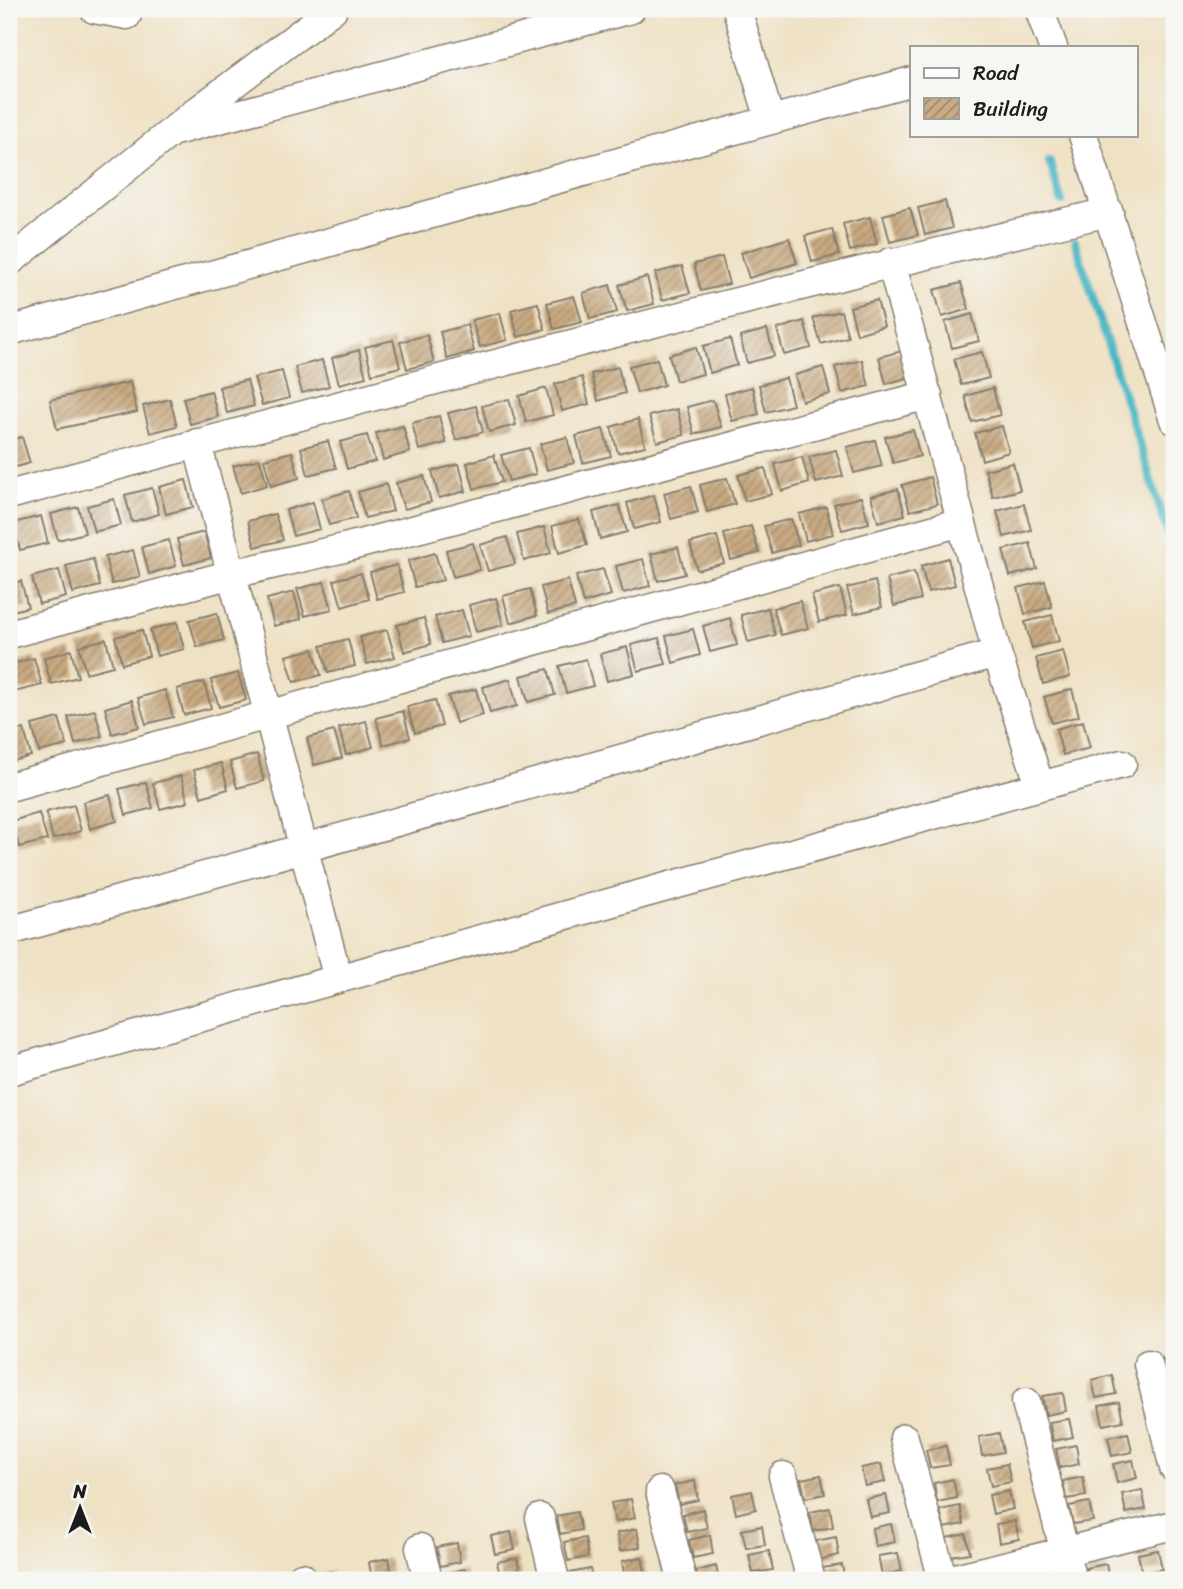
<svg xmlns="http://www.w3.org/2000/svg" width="1183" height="1589" font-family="Sriracha,sans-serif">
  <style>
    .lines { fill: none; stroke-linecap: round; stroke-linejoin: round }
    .stream { stroke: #47b6c2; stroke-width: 8 }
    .building { fill: url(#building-hatch) }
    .street-casing { stroke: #867e70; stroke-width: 31 }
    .street { stroke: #fff; stroke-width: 28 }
  </style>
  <defs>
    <pattern id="building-hatch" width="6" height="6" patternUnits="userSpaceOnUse" patternTransform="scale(1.75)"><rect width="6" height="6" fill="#c9aa82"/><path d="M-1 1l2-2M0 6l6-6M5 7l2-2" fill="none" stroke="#a28a6a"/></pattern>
  </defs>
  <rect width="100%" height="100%" fill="#f6f6f2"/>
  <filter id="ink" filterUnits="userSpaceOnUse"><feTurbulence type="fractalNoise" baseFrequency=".0143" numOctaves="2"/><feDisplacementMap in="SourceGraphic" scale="14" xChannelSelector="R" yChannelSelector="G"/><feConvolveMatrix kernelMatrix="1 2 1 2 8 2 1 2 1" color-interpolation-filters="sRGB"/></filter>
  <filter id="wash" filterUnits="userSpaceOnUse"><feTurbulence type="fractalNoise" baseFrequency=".00686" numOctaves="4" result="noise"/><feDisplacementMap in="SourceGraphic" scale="28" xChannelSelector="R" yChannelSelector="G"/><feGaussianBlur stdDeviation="1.57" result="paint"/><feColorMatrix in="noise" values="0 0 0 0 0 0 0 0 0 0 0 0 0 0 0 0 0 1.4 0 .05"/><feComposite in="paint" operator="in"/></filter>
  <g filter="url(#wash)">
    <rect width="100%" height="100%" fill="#efe1c4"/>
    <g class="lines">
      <!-- stream -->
      <path class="stream" d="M1049,161L1062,202
        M1075,241L1174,553"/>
    </g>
    <g id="blocks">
      <!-- building -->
      <path class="building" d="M945,201L952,228L925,235L918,208Z
        M910,208L918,235L890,242L883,215Z
        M870,217L877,244L850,251L843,224Z
        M832,229L839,255L812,262L805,236Z
        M789,238L797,263L749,278L741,253Z
        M722,257L729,284L701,291L694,264Z
        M682,266L690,293L662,300L655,273Z
        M647,277L654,304L627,311L619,285Z
        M961,283L969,309L942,317L934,290Z
        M610,285L617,312L590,319L583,293Z
        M574,296L582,322L554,329L547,303Z
        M877,300L884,326L857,334L850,307Z
        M538,303L545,329L518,337L511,310Z
        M841,311L848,337L821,344L813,318Z
        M500,313L507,340L480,347L472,320Z
        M972,314L979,341L952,348L945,322Z
        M804,321L811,348L784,355L777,329Z
        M467,325L474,351L447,359L440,332Z
        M767,329L774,356L747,363L740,337Z
        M427,335L434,362L407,369L400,342Z
        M730,339L737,365L710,373L703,346Z
        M393,340L400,367L372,374L365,347Z
        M696,347L703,374L676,381L669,355Z
        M359,350L366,377L339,384L332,358Z
        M906,350L913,376L886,384L879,357Z
        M982,352L989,378L961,385L954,359Z
        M657,359L664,385L637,393L629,366Z
        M322,360L329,386L302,393L295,367Z
        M862,360L869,386L842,393L835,367Z
        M618,367L625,393L598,401L591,374Z
        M823,367L830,394L802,401L795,375Z
        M282,371L289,398L262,405L254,378Z
        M582,377L589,404L562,411L555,384Z
        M786,378L793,405L766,412L759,385Z
        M247,380L254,406L227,413L219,387Z
        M130,382L137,412L57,429L50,400Z
        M752,387L759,414L732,421L725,394Z
        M546,388L553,415L526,422L519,396Z
        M993,388L1000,415L972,422L965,396Z
        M211,391L218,417L190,424L183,398Z
        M170,399L177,426L150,433L143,406Z
        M509,399L516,425L489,432L482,406Z
        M713,400L721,427L694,434L687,407Z
        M476,406L483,432L456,440L448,413Z
        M677,409L684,435L657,442L649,416Z
        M439,416L446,443L419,450L412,423Z
        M638,419L645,446L618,453L611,427Z
        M403,426L410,452L383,460L376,433Z
        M1002,426L1009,452L982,460L975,433Z
        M603,429L611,456L583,463L576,436Z
        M913,430L920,456L893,463L885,437Z
        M367,435L375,461L347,469L340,442Z
        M22,437L30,463L9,469V440Z
        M567,437L574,463L547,470L540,444Z
        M875,440L882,466L854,473L847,447Z
        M328,441L336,468L308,475L301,448Z
        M529,448L536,474L509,481L501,455Z
        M836,450L843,476L816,483L809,457Z
        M292,452L299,478L271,486L264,459Z
        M494,455L502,482L474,489L467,463Z
        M802,457L809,483L782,491L775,464Z
        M260,459L267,485L241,493L233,466Z
        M1013,463L1020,490L993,497L985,470Z
        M459,464L466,491L439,498L432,471Z
        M765,468L772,494L745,501L738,475Z
        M424,476L431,502L404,509L396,483Z
        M930,477L937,504L910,511L902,485Z
        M727,478L735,504L707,512L700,485Z
        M186,480L193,507L166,514L159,487Z
        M386,484L393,511L365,518L358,492Z
        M691,486L698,512L671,519L664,493Z
        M152,488L159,514L132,522L125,495Z
        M898,489L905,515L878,522L871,496Z
        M349,491L356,518L329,525L322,499Z
        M654,495L661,522L634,529L627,503Z
        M861,497L869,523L842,530L834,504Z
        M114,499L121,525L94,532L87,506Z
        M313,502L320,529L293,536L286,510Z
        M1024,504L1031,530L1004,537L997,511Z
        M619,505L627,532L600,539L593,512Z
        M78,507L85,533L58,540L51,514Z
        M826,507L833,534L806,541L799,514Z
        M275,514L283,540L255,547L248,521Z
        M41,516L48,543L20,550L13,523Z
        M579,519L587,545L559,553L552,526Z
        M791,519L799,545L772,553L764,526Z
        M751,526L759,553L731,560L724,534Z
        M544,527L551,553L524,561L517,534Z
        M204,532L211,558L184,565L177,539Z
        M717,536L724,563L697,570L690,543Z
        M507,537L515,564L488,571L480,545Z
        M169,540L176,566L149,574L142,547Z
        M473,543L480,570L453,577L446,550Z
        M1030,543L1037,569L1010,576L1003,550Z
        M678,547L685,574L658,581L651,554Z
        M133,550L140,577L112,584L105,557Z
        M435,553L443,580L415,587L408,561Z
        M948,558L955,585L928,592L921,566Z
        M93,559L100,586L73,593L66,566Z
        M643,559L650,586L623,593L616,566Z
        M397,565L404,592L377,599L370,572Z
        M603,569L611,595L583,603L576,576Z
        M59,570L66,597L39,604L32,577Z
        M914,572L921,599L894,606L887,579Z
        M361,573L369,599L342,607L334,580Z
        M568,580L575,607L548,614L541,587Z
        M21,581L28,607L9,612V584Z
        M875,581L882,607L854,614L847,588Z
        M1045,581L1052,607L1025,614L1018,588Z
        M324,582L332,609L305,616L297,589Z
        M840,588L847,615L819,622L812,595Z
        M530,589L537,615L510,623L503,596Z
        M294,592L301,619L274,626L267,599Z
        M496,598L503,625L476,632L469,605Z
        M800,601L808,628L781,635L773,608Z
        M768,608L775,635L748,642L741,615Z
        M462,610L469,636L442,643L435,617Z
        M217,613L224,640L197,647L189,620Z
        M1052,615L1059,641L1032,648L1025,622Z
        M424,618L431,644L404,652L397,625Z
        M730,618L737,645L710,652L703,626Z
        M177,622L184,649L157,656L150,630Z
        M693,629L700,655L673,663L666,636Z
        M142,630L149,656L122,664L115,637Z
        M387,630L395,657L367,664L360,637Z
        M659,638L666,664L638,671L631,645Z
        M106,639L113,666L86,673L79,646Z
        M348,639L355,666L328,673L321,646Z
        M627,647L634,674L607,681L600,654Z
        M313,649L321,675L294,682L286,656Z
        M71,650L78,677L51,684L44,658Z
        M1063,651L1070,677L1043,684L1036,658Z
        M34,658L42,685L14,692L9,665Z
        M586,659L593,686L566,693L559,666Z
        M548,669L555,695L528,702L521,676Z
        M238,673L246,700L219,707L211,680Z
        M510,679L517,706L490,713L483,687Z
        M204,682L211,708L184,715L177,689Z
        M476,689L483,715L456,723L448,696Z
        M1072,689L1079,716L1052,723L1044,697Z
        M165,690L173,717L146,724L138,698Z
        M132,700L139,727L112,734L105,708Z
        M435,700L442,726L415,733L407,707Z
        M95,710L102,736L75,744L68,717Z
        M403,711L410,738L383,745L376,718Z
        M59,718L67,745L39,752L32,725Z
        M366,721L373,747L346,755L339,728Z
        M1083,721L1090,748L1063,755L1056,729Z
        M24,729L31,756L9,762V733Z
        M334,731L342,758L314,765L307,738Z
        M257,754L264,781L237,788L230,762Z
        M221,763L228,789L201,797L194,770Z
        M181,776L188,802L160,809L153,783Z
        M146,782L153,808L126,815L119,789Z
        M110,795L117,821L90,829L83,802Z
        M74,805L81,831L53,839L46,812Z
        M39,813L47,840L19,847L12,821Z
        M1174,1356V1375L1166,1377L1163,1359Z
        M1112,1375L1116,1394L1096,1398L1092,1380Z
        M1063,1393L1066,1411L1046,1415L1042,1396Z
        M1119,1402L1123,1421L1103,1425L1099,1406Z
        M1069,1419L1073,1437L1053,1441L1049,1422Z
        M999,1433L1003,1452L982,1456L979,1437Z
        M1128,1433L1132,1452L1112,1456L1108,1437Z
        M1076,1445L1079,1464L1060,1468L1056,1449Z
        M946,1446L950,1465L930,1468L926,1450Z
        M1133,1460L1137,1478L1117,1483L1113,1464Z
        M881,1464L885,1482L865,1486L861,1468Z
        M1007,1464L1011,1482L991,1486L987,1468Z
        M821,1475L825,1494L805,1498L801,1479Z
        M1083,1477L1086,1496L1066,1499L1063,1481Z
        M953,1479L957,1498L937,1502L934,1483Z
        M695,1481L698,1500L679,1504L675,1485Z
        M1142,1490L1146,1509L1126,1513L1122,1494Z
        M752,1491L756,1509L736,1514L732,1495Z
        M1009,1491L1013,1509L993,1514L989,1495Z
        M886,1495L890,1513L870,1517L866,1499Z
        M631,1499L635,1518L615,1522L611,1503Z
        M1089,1502L1093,1521L1073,1524L1069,1506Z
        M960,1506L964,1524L944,1528L940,1510Z
        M830,1508L833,1527L813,1531L810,1512Z
        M703,1509L707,1528L687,1532L683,1514Z
        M577,1512L581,1530L560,1534L557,1516Z
        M1015,1521L1019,1539L999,1543L996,1524Z
        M891,1524L895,1542L875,1546L872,1528Z
        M762,1526L765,1545L746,1548L742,1530Z
        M637,1529L640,1547L620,1551L617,1533Z
        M511,1532L515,1550L495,1554L491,1536Z
        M966,1534L970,1553L950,1556L946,1538Z
        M710,1535L713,1554L693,1558L689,1540Z
        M836,1537L839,1555L819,1560L816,1541Z
        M585,1538L588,1557L568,1561L564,1542Z
        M457,1543L460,1562L440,1566L437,1547Z
        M1158,1550L1162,1569L1142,1573L1138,1554Z
        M769,1551L773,1570L753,1573L749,1555Z
        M898,1553L902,1571L882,1575L878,1556Z
        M642,1557L646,1576L625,1579L622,1561Z
        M389,1558L392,1577L372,1580L369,1562Z
        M517,1558L521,1577L501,1580L497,1562Z
        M1106,1564L1109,1580H1088L1086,1568Z
        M842,1565L845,1580H825L822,1568Z
        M716,1566L719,1580H698L696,1571Z
        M465,1569L467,1580H447L445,1573Z
        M590,1569L593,1580H572L570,1573Z
        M332,1571L334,1580H313L312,1575Z"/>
    </g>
  </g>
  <g filter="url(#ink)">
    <use href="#blocks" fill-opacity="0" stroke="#867e70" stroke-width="2"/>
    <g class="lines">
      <!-- street casing -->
      <g class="street-casing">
        <path id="street" d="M94,9L127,15
          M737,9L770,120
          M1039,9L1053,47
          M171,132L631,9
          M1083,135L1174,420
          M9,262L196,112L333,9
          M891,262L997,653L1040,786
          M9,331L912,81
          M197,443L338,979
          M9,495C374,395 740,297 1109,212
          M9,634L232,574L344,548L928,395
          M9,787L961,522
          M9,931L997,653
          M9,1071L670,886L1122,764
          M1148,1364L1174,1468
          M1026,1402L1072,1580
          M904,1438L943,1580
          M783,1476L811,1580
          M660,1491L682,1580
          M540,1518L555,1580
          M420,1548L428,1580
          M302,1577V1580
          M946,1580L1174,1525"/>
      </g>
      <!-- street -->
      <use href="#street" class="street"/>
    </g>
  </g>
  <!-- margin -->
  <rect width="1183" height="1589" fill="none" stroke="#f6f6f2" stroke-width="35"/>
  <!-- legend -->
  <rect x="910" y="46" width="228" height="91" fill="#f6f6f2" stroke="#9f9f9c" stroke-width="2"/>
  <rect x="924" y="68" width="35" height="10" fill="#ffffff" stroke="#9f9f9c" stroke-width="2"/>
  <text x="973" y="80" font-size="21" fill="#1c1c1c">Road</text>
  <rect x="924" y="98" width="35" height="21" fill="url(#building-hatch)" stroke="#9f9f9c" stroke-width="2"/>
  <text x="973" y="116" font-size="21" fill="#1c1c1c">Building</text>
  <!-- north arrow -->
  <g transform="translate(80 1508)" stroke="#f6f6f2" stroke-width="5" paint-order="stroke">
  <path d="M0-5L12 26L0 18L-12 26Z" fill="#1c1c1c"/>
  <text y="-10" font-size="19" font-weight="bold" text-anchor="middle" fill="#1c1c1c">N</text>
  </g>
</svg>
